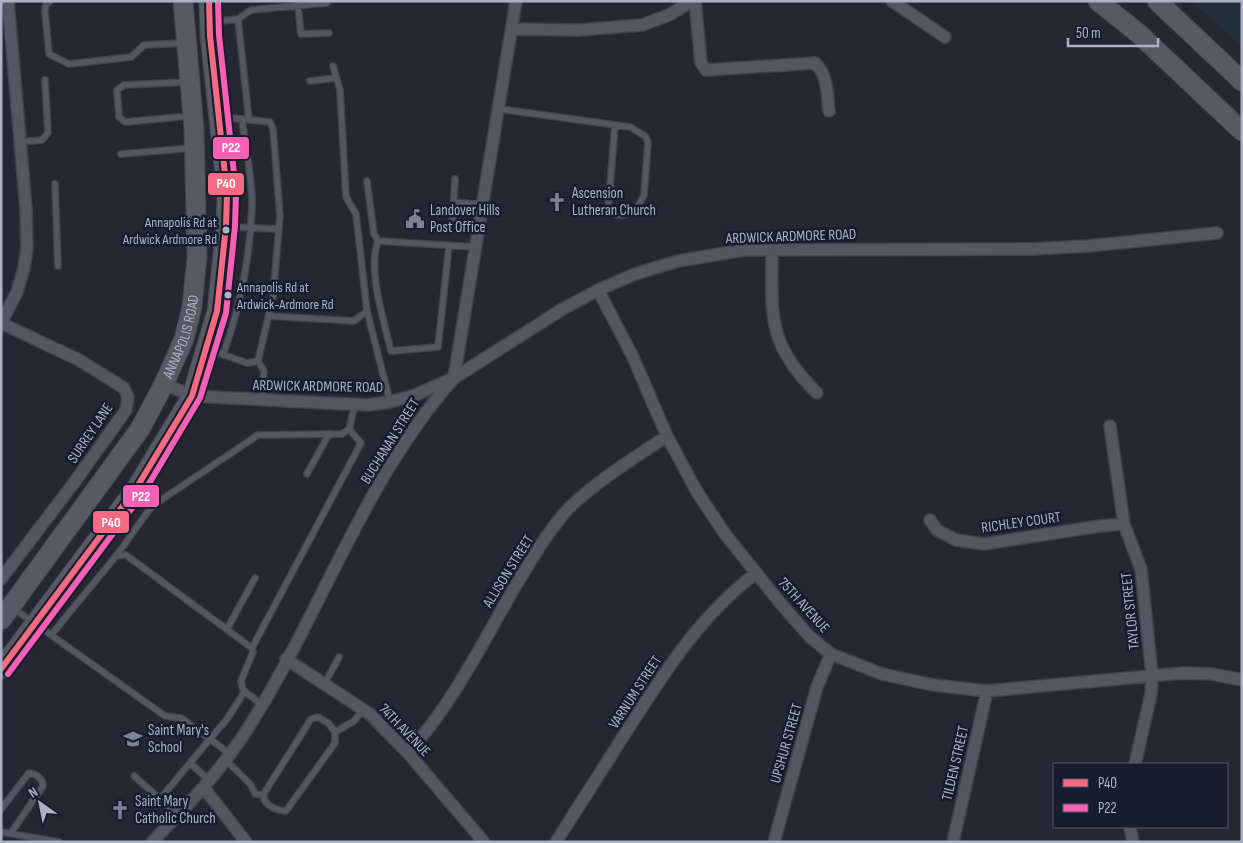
<svg xmlns="http://www.w3.org/2000/svg" width="1243" height="843" font-family="'Sofia Sans Condensed',sans-serif">
  <style>
    .green { fill: #223139 }
    .lines { fill: none; stroke-linecap: round; stroke-linejoin: round }
    .lane-casing { stroke: #41434c; stroke-width: 8 }
    .street-casing { stroke: #41434c; stroke-width: 14 }
    .primary-casing { stroke: #424550; stroke-width: 21 }
    .lane { stroke: #545662; stroke-width: 5.5 }
    .street { stroke: #545662; stroke-width: 11 }
    .primary { stroke: #575963; stroke-width: 19 }
    .bus-1-casing { stroke: #181c2e; stroke-width: 10 }
    .bus-2-casing { stroke: #181c2e; stroke-width: 10 }
    .bus-1 { stroke: #f46a80; stroke-width: 6 }
    .bus-2 { stroke: #f860b3; stroke-width: 6 }
    .bus-dot { fill: #adb1c6; stroke: #181c2e; stroke-width: 2 }
    .labels { text-anchor: middle; stroke-width: 5; stroke-linejoin: round; paint-order: stroke }
    .bus-label { font-size: 14px; fill: #adb1c6; stroke: #181c2e; text-anchor: end }
    .poi-label { font-size: 15px; fill: #adb1c6; stroke: #181c2e; text-anchor: start }
    .street-label { font-size: 15px; fill: #adb1c6; stroke: #181c2e }
    .line-badge { stroke: #181c2e; stroke-width: 2 }
    .badge-label { font-size: 14px; text-anchor: middle; font-weight: bold; fill: #fff }
  </style>
  <rect width="100%" height="100%" fill="#252833"/>
  <!-- green -->
  <path class="green" d="M1192,1H1242V47Z"/>
  <g class="lines">
    <!-- lane casing -->
    <g class="lane-casing">
      <path id="lane" d="M50,1L46,5L45,11L49,54L69,64L131,57L144,45L184,43
        M298,6L301,34L329,33
        M238,19L249,120
        M212,22L238,19L251,10L327,3
        M310,81L336,78
        M188,82L124,85L117,90L119,117L125,122L190,116
        M500,109L630,127L645,136L648,142L644,195L635,212C624,215 617,218 608,210L615,125
        M221,117L270,122L273,129L280,216L273,297L258,361L264,371L262,400
        M20,142L42,140L48,133L45,80
        M121,154L192,148
        M367,181L374,234L378,241L476,247
        M55,184L58,266
        M454,202L483,205
        M228,227L279,229
        M452,230L455,179
        M378,241C367,269 384,321 391,351L438,347L449,246
        M367,311L390,402
        M269,316L354,321L367,311L356,214L346,197L340,90L333,66
        M207,349L247,363L258,361
        M223,355C240,308 250,257 252,207C253,180 245,147 242,119
        M307,474L329,434
        M116,556L152,506L258,435L342,434L349,429L355,404
        M13,608L165,716L181,718L210,739L227,719L245,691
        M227,629L255,578
        M51,635L116,556L126,555L252,648L253,652L241,681L243,690L262,705
        M252,648L361,443L349,429
        M325,683L339,657
        M335,732L354,721L364,709
        M226,760L251,785L255,794L263,795L311,719L318,717L328,723L335,732V743L286,811C276,810 265,806 263,795
        M190,763L210,781
        M134,776L160,799
        M1,809L29,773C37,774 42,778 43,786L11,833
        M179,815L160,799L210,739L230,754
        M1,832L59,842"/>
    </g>
    <!-- street casing -->
    <g class="street-casing">
      <path id="street" d="M695,1L701,63L706,70L815,63C828,75 827,94 829,111
        M892,1L945,37
        M512,29L579,30L642,25L669,15L692,1
        M772,249C772,315 766,343 817,393
        M598,290L632,355L667,436L697,492L725,534L781,604L810,637L831,654L882,674L933,685L987,691L1183,673L1212,674L1242,680
        M1,323L79,360L124,388L128,397L126,410L76,480L1,579
        M1,323L17,292L24,268L27,248L26,209L8,1
        M164,384L192,396L326,403L368,405L390,402L415,395L454,378L561,310L598,290L635,274L678,261L744,250L1033,249L1088,246L1217,233
        M1110,426L1124,524L1141,569L1152,675L1151,694L1135,764
        M930,520L937,530L956,540L984,544L1100,526L1124,524
        M286,659L370,714L408,753L484,842
        M408,753C452,704 481,646 513,590C530,562 547,532 569,508C598,480 634,458 667,436
        M204,788L246,842
        M1130,827L1133,842
        M152,842C185,808 217,775 243,736C319,620 361,483 454,378L516,1
        M556,842C580,804 604,767 628,729C665,671 701,615 756,573
        M774,842L817,687L831,654
        M953,842L987,691"/>
    </g>
    <!-- primary casing -->
    <g class="primary-casing">
      <g id="primary">
        <path d="M1098,1L1138,33L1242,131"/>
        <path d="M1157,1L1242,81"/>
        <path id="s1" d="M1,620L140,429L164,384L184,339L192,307L197,257L194,129L183,1"/>
        <path d="M1,669L137,487L192,396L217,311L226,226L227,193L210,36L209,1"/>
      </g>
    </g>
    <!-- lane -->
    <use href="#lane" class="lane"/>
    <!-- street -->
    <use href="#street" class="street"/>
    <!-- primary -->
    <use href="#primary" class="primary"/>
    <!-- bus-1 casing -->
    <g class="bus-1-casing">
      <path id="bus-1" d="M1,669L137,487L192,396L217,311L226,226L227,193L210,36L209,1"/>
    </g>
    <!-- bus-2 casing -->
    <g class="bus-2-casing">
      <path id="bus-2" d="M8,674L144,492L200,398L226,313L235,226L236,192L219,35L218,1"/>
    </g>
    <!-- bus-1 -->
    <use href="#bus-1" class="bus-1"/>
    <!-- bus-2 -->
    <use href="#bus-2" class="bus-2"/>
  </g>
  <!-- icons -->
  <defs>
    <g id="church-bare" transform="scale(1.5)"><path d="M-1.2-6h2.4v3.5h3.3v2.4h-3.3V6h-2.4V-.1h-3.3v-2.4h3.3Z" fill="#7d8193" stroke="#181c2e" stroke-width="2.5" paint-order="stroke"/></g>
    <g id="civic-bare" transform="scale(1.5)"><path d="M-.6-6.5H3V-4.5H.6V-3L4-1V1h2V6H-6V1h2V-1L-.6-3ZM-1.2 2.5V6h2.4V2.5Z" fill="#7d8193" stroke="#181c2e" stroke-width="2.5" paint-order="stroke"/></g>
    <g id="school-bare" transform="scale(1.5)"><path d="M0-5L7-2L0 1L-7-2ZM-4 1L0 2.5L4 1V4Q0 6-4 4Z" fill="#7d8193" stroke="#181c2e" stroke-width="2.5" paint-order="stroke"/></g>
  </defs>
  <g fill-rule="evenodd">
    <use href="#church-bare" x="557" y="202"/>
    <use href="#civic-bare" x="415" y="219"/>
    <use href="#school-bare" x="133" y="739"/>
    <use href="#church-bare" x="120" y="810"/>
  </g>
  <!-- markers -->
  <g class="bus-dot">
    <circle cx="226" cy="230" r="4.5"/>
    <circle cx="228" cy="295" r="4.5"/>
  </g>
  <g class="labels">
    <!-- bus labels -->
    <g class="bus-label">
      <text x="217" y="227">Annapolis Rd at<tspan x="217" dy="17">Ardwick Ardmore Rd</tspan></text>
      <text x="237" y="292" text-anchor="start">Annapolis Rd at<tspan x="237" dy="17">Ardwick-Ardmore Rd</tspan></text>
    </g>
    <!-- poi labels -->
    <g class="poi-label">
      <text x="572" y="198">Ascension<tspan x="572" dy="17">Lutheran Church</tspan></text>
      <text x="430" y="215">Landover Hills<tspan x="430" dy="17">Post Office</tspan></text>
      <text x="148" y="735">Saint Mary's<tspan x="148" dy="17">School</tspan></text>
      <text x="135" y="806">Saint Mary<tspan x="135" dy="17">Catholic Church</tspan></text>
    </g>
    <!-- street labels -->
    <g class="street-label">
      <text transform="translate(791 236) rotate(-2)" y="5">ARDWICK ARDMORE ROAD</text>
      <text dy="5" stroke="none"><textPath href="#s1" startOffset="338">ANNAPOLIS ROAD</textPath></text>
      <text transform="translate(318 386) rotate(1)" y="5">ARDWICK ARDMORE ROAD</text>
      <text transform="translate(90 433) rotate(-56)" y="5">SURREY LANE</text>
      <text transform="translate(390 441) rotate(-58)" y="5">BUCHANAN STREET</text>
      <text transform="translate(1021 522) rotate(-8)" y="5">RICHLEY COURT</text>
      <text transform="translate(508 571) rotate(-58)" y="5">ALLISON STREET</text>
      <text transform="translate(804 605) rotate(48)" y="5">75TH AVENUE</text>
      <text transform="translate(1130 611) rotate(-96)" y="5">TAYLOR STREET</text>
      <text transform="translate(635 692) rotate(-57)" y="5">VARNUM STREET</text>
      <text transform="translate(405 730) rotate(46)" y="5">74TH AVENUE</text>
      <text transform="translate(786 743) rotate(-74)" y="5">UPSHUR STREET</text>
      <text transform="translate(955 763) rotate(-77)" y="5">TILDEN STREET</text>
    </g>
  </g>
  <g class="line-badge">
    <rect x="212" y="136" width="38" height="24" rx="5" fill="#f860b3"/>
    <rect x="207" y="172" width="38" height="24" rx="5" fill="#f46a80"/>
    <rect x="122" y="484" width="38" height="24" rx="5" fill="#f860b3"/>
    <rect x="92" y="510" width="38" height="24" rx="5" fill="#f46a80"/>
  </g>
  <g class="badge-label">
    <text x="231" y="152">P22</text>
    <text x="226" y="188">P40</text>
    <text x="141" y="501">P22</text>
    <text x="111" y="527">P40</text>
  </g>
  <!-- border -->
  <rect width="1243" height="843" fill="none" stroke="#adb1c6" stroke-width="5"/>
  <!-- legend -->
  <rect x="1053" y="763" width="175" height="65" fill="#181c2e" stroke="#54586b"/>
  <rect x="1063" y="779" width="25" height="8" fill="#f46a80" stroke="#54586b"/>
  <text x="1098" y="788" font-size="15" fill="#adb1c6">P40</text>
  <rect x="1063" y="804" width="25" height="8" fill="#f860b3" stroke="#54586b"/>
  <text x="1098" y="813" font-size="15" fill="#adb1c6">P22</text>
  <!-- north arrow -->
  <g transform="translate(40 803) rotate(327)" stroke="#181c2e" stroke-width="4" paint-order="stroke">
  <path d="M0-4L9 19L0 12L-9 19Z" fill="#adb1c6"/>
  <text y="-8" font-size="14" font-weight="bold" text-anchor="middle" fill="#adb1c6">N</text>
  </g>
  <!-- scale -->
  <path d="M1068 38v8h90v-8" fill="none" stroke="#adb1c6" stroke-width="2.5"/>
  <text x="1076" y="38" font-size="15" fill="#adb1c6" stroke="#181c2e" stroke-width="4" paint-order="stroke">50 m</text>
</svg>
